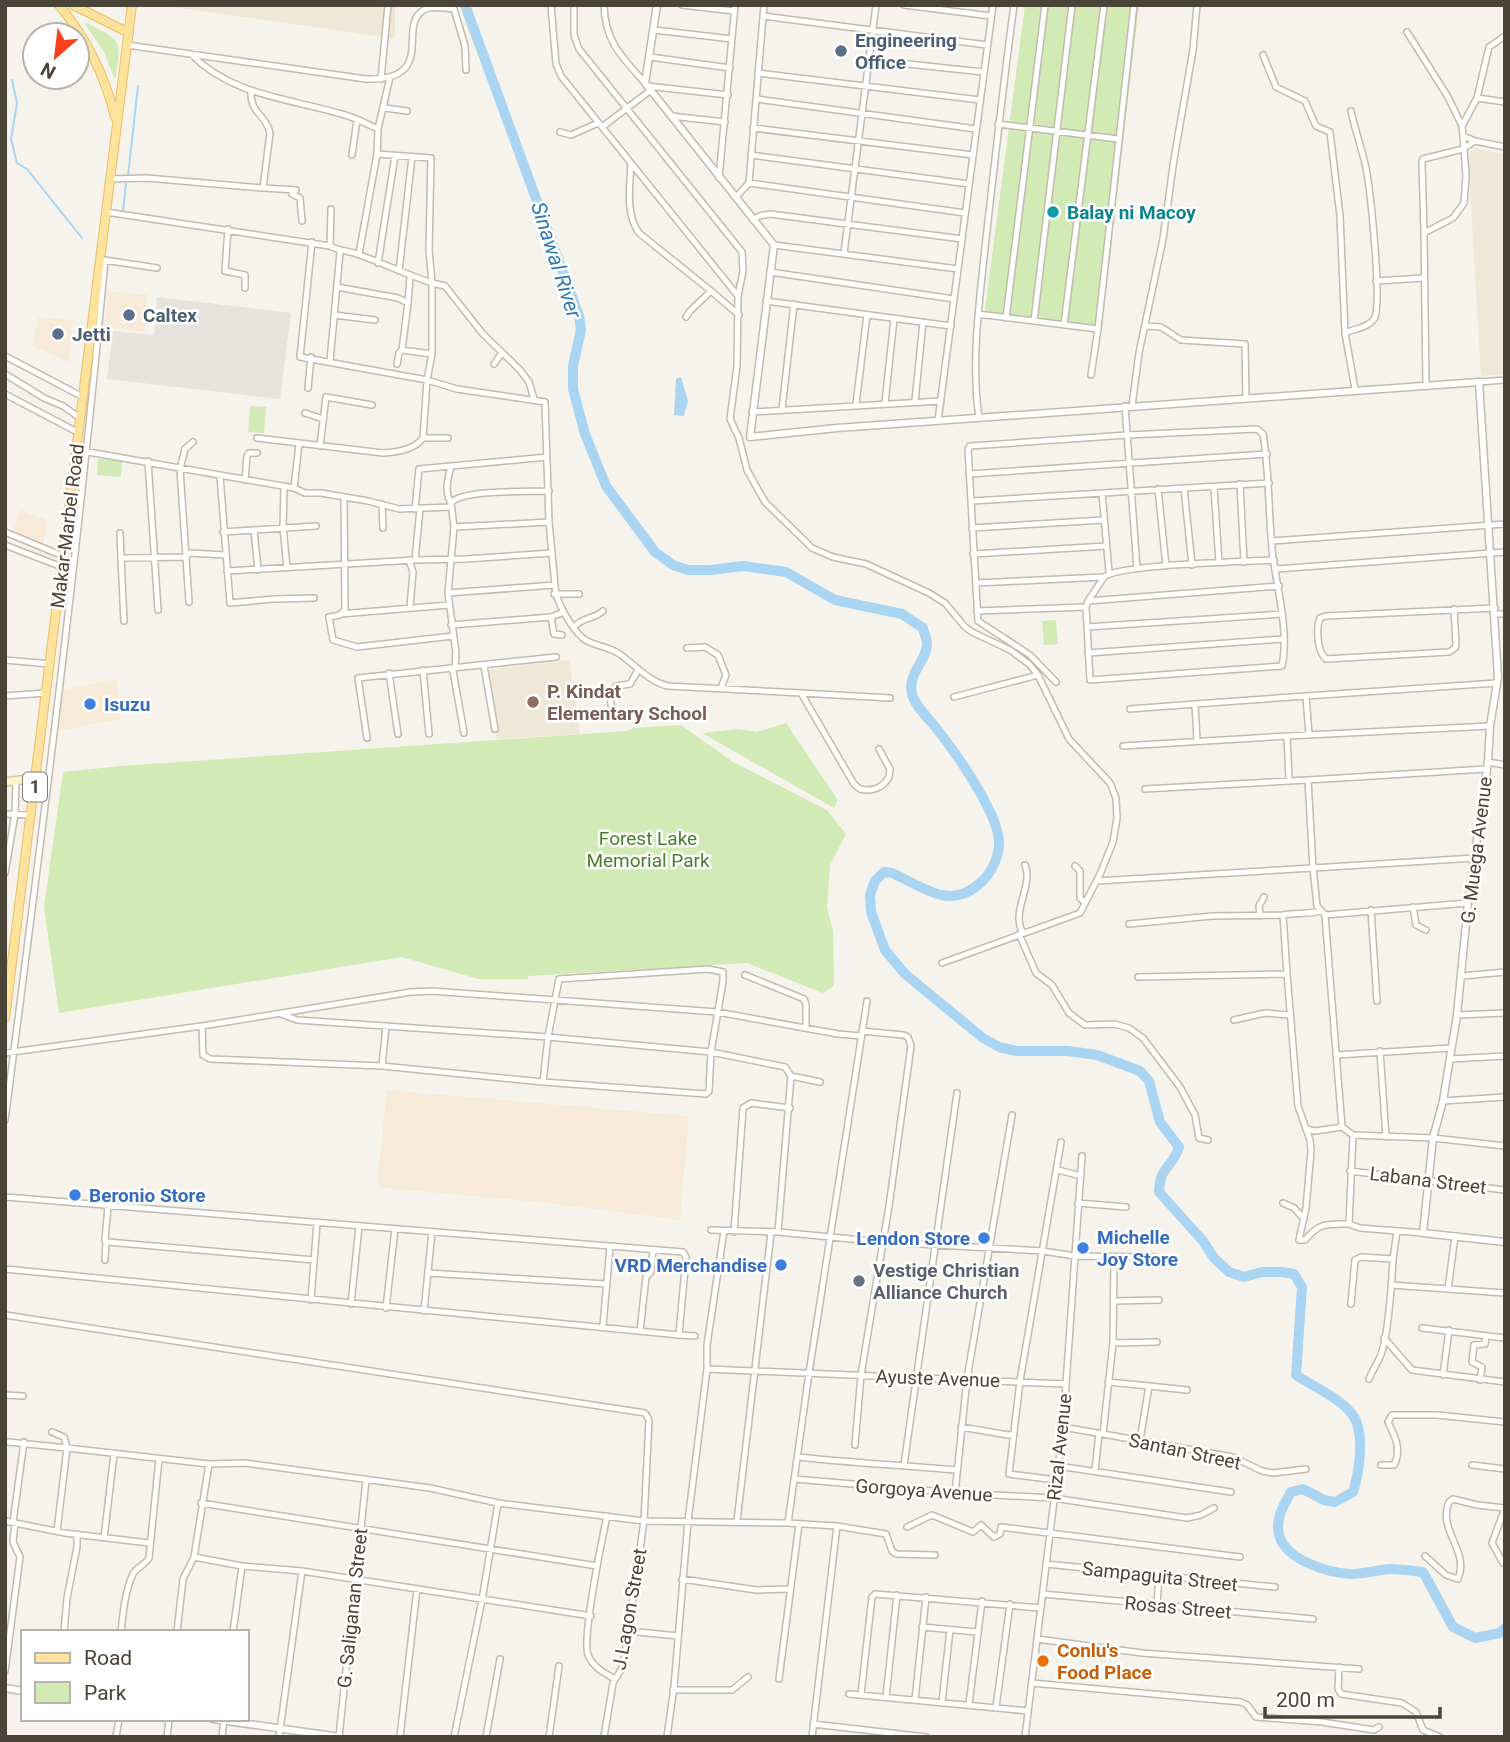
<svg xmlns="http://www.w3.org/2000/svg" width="1510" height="1742" font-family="Roboto,sans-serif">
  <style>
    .commercial { fill: #f7ead8 }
    .industrial { fill: #e6e2dd }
    .education { fill: #efe8d6 }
    .green { fill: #d2eab5 }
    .water { fill: #a9d4f2 }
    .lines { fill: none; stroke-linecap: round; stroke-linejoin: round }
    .stream { stroke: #a9d4f2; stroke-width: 2 }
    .river { stroke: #a9d4f2; stroke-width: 10 }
    .minor-casing { stroke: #c2bbae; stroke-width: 8 }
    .tertiary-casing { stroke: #c2bbae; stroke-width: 9 }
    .secondary-casing { stroke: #d6c79b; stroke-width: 10 }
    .primary-casing { stroke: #e6c16a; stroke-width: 10 }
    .minor { stroke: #fff; stroke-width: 5 }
    .tertiary { stroke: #fff; stroke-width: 6 }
    .secondary { stroke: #fff3cd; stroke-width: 7 }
    .primary { stroke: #ffe39c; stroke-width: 8 }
    .service-dot { fill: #5c6f8a; stroke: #fff; stroke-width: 2.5 }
    .culture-dot { fill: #0f9aa8; stroke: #fff; stroke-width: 2.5 }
    .education-dot { fill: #8d6e63; stroke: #fff; stroke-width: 2.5 }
    .shop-dot { fill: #3f7fe0; stroke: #fff; stroke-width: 2.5 }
    .worship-dot { fill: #6b7280; stroke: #fff; stroke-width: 2.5 }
    .food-dot { fill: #e8710a; stroke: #fff; stroke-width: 2.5 }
    .labels { text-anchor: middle; stroke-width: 5; stroke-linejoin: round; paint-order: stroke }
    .shield { fill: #fff; stroke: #817c74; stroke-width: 2 }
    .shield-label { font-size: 18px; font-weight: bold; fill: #4b4439 }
    .service-label { font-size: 19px; font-weight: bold; fill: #4e5e75; stroke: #fff; text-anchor: start }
    .culture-label { font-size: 19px; font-weight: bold; fill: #0d838f; stroke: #fff; text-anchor: start }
    .street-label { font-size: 19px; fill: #4b4439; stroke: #fff }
    .education-label { font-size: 19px; font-weight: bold; fill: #785e54; stroke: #fff; text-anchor: start }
    .shop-label { font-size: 19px; font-weight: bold; fill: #366cbe; stroke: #fff; text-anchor: start }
    .park-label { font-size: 19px; fill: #4a7f2a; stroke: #fff }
    .worship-label { font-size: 19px; font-weight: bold; fill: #5b616d; stroke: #fff; text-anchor: start }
    .food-label { font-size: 19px; font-weight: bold; fill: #c56008; stroke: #fff; text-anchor: start }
    .water-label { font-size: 21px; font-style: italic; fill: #2e7ab2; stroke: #fff }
  </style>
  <rect width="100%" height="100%" fill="#f6f3ec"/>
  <!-- commercial -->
  <path class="commercial" d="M108,291L148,295L144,332L104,327Z
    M39,317L73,320L68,362L32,346Z
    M21,510L47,520L43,546L12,534Z
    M116,679L120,719L58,731L63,690Z
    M387,1090L689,1116L680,1220L538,1202L377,1187Z"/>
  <!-- industrial -->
  <path class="industrial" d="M157,297L291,313L280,399L107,379L113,331L154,335Z"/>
  <!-- education -->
  <path class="education" d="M159,5H395V39L315,27Z
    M1475,148L1505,154V374L1481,376L1468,155Z
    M569,660L580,734L497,739L485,670Z"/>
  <!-- green -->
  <path class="green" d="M1025,5H1139L1101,333L984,317Z
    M87,23C122,41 121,38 116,77H114L104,52L85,24Z
    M250,406L266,407L264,433L248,432Z
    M98,459L122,460L121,477L97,475Z
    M1056,620L1058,644L1044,645L1042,621Z
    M786,723L838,800L834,808L702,733L739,729L757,732Z
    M681,725L733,762L827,810L846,834L830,865L827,908L833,931L834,986L823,993L747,963L529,976L527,979H478L402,957L59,1013L44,907L63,772L121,766L627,731L634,728Z"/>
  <!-- water -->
  <path class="water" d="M681,377L688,401L684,416L674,415L676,379Z"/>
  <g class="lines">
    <!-- stream -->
    <path class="stream" d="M12,80L17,103L11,139L17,163L27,169L82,238
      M128,176L138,86
      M123,211L126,184"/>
    <!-- river -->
    <path class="river" d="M465,5L579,316L581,330L573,366V389L585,434L606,486L655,552L673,565L688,570H710L743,566L786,572L835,600L902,614L923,628C924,633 927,639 927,644C927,661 907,673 912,694C915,706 929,719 937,729C955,752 1001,816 999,845C997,873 971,901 941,895C925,891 908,880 892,873L884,872L875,881L870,895L871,912L885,950L905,974L983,1038L999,1047L1017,1051H1068L1097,1055L1140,1071L1149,1081L1160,1122L1179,1147C1173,1168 1160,1164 1159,1192L1203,1241L1214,1258L1229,1272L1244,1277L1262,1272H1282L1294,1274L1302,1287L1296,1375C1313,1387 1342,1398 1354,1417C1365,1435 1359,1473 1353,1492L1335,1502L1324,1500L1303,1489L1291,1492C1283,1506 1274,1521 1280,1538C1289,1561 1329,1573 1351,1574C1364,1574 1377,1570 1390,1569C1401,1569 1412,1571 1423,1572L1453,1627L1475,1638L1500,1633L1505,1628"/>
    <!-- minor casing -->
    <g class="minor-casing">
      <path id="minor" d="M551,5L556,64L561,76L738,296L737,366L730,419L739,438L747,470L765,502L812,548L833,557L866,564L929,593L945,603L965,627L972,632L1010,650L1029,664L1038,675L1069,739L1110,783L1116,798L1117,818L1113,842L1101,872L1080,913L942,963
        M574,5V35L579,49L742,252L743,271L738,296
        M604,5C605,42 622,57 645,83
        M682,5L734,11
        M904,5L991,16
        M763,16L987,45
        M654,30L732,39
        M1407,32L1448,97L1462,126L1463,136L1466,176L1464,203L1453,218L1424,233L1426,385
        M127,45L366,79C436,81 399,29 421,12C429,5 443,8 454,9L465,46L466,70
        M191,54C231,95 286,98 338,113C352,116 365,123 378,129
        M1263,55L1276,87L1305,101L1316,126L1330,132L1340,216L1345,333
        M650,57L730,68
        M870,60L983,72
        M758,73L980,100
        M381,79L388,5
        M647,86L728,95
        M1477,98L1505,102
        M757,99L976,129
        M385,108L407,111
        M1351,111C1355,130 1362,149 1366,168C1370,189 1383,306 1374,319C1369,327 1354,329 1345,333L1355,389
        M671,116L725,122
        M998,124L1118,139
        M1462,126L1477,98L1489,47L1505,36
        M602,127L651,90
        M753,128L973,155
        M560,132L571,135L598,123
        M1463,136L1475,141L1505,147
        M377,154L431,158L429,250L432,283L445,286L483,334L520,370L529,382L534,399
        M352,155L357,120
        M751,155L969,184
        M631,163C630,186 625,213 639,233L711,291
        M719,178L735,5
        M110,179L147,178L263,188L270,133C267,116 250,113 251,92
        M749,183L764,5
        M263,188L296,190L292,194L300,198L302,221
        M736,197L749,183L965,213
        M106,212L330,246C341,252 347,250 357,254C382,263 406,274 432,283V354L427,380L423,438C414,450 397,452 383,453L257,438
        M753,220L759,216L770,214L962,239
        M228,229L225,271L245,275V288
        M1424,233L1422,162L1423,159L1463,149L1475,141
        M312,242L300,357L427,380L457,389L545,402L549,522L555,585
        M774,245L958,269
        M330,246L331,209
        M844,253L876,5
        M359,254L377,154L378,129L390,77
        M104,260L157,268
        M378,263L395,156
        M399,271L412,157
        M770,272L954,299L938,421
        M1376,281L1424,278
        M337,287L398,298L408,303L402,350L432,354
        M954,299L993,5
        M766,301L951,326
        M408,303L410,277
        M978,314L1098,329
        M334,315L375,320
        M686,317L690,311L711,291L739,315
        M1006,318L1045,5
        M1034,321L1072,5
        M1064,325L1104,5
        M1145,326L1161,327L1181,340L1245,344L1246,399
        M5,356L83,397
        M330,361L340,252
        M397,364L399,353L402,350
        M494,364L501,354
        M5,374L44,398L63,406L80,418
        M1091,375L1098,329L1134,5
        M1479,382L1505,380
        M308,388L311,357
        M5,394L79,433
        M915,401L923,322
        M885,403L894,319
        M856,404L867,315
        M1125,406L1137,568
        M1132,406L1139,353L1163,239L1174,159L1193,50L1197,5
        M782,409L794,304
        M752,412L941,401
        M305,413L323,419
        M979,418C971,362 979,305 985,248C994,167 1003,86 1014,5
        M423,438H448
        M320,446L326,397L372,405
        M77,450L294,488L305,493H321L368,501L399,509L451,507
        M148,461L158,610
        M451,466C448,478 444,492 451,503
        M969,474L1267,454
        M220,476L230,603L274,599L314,598
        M245,480L247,456L249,453H257
        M1240,484L1244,562
        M284,487L283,527L287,568
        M294,488L299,444
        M1184,488L1192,565
        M1214,488L1219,562
        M1158,489L1166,566
        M1102,493L1109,572
        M344,497L345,609L340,615L329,617L333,640L357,647L453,636
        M972,501L1269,483
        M382,504L383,528
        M415,509L419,469L547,457
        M454,527L549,522
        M972,528L1104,520
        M254,530L258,570
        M5,532L63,556
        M223,532L316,526
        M120,533L121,558
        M1272,541L1505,524
        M5,545L62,567
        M973,554L1106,546
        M409,560L413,572L410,607
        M415,560L420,509
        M1276,569L1505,552
        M227,571L415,560L466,559L552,553
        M1104,577C1119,564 1246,562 1274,560
        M976,583L1104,577L1088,601
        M448,593L555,585C554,599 574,634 587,641C597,646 608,647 618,653C635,664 647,681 668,686L801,693
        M554,594H579
        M189,602L180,469L185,449L193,442
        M1454,609L1456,645L1455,648L1449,652L1326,659C1317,652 1316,628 1320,618L1326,616L1495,608
        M977,611L1086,607
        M340,614L449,605
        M1495,614H1505
        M551,617L554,634L562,635
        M124,621L121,558L186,557L189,553L226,555
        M451,625L551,617L564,612
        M574,627C584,616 593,620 603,611
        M1087,627L1282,614
        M687,648L705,647L718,655L726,675L721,688
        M1088,653L1283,639
        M5,660L50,664
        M484,666L495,729
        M455,667L456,653L448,593L454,527L451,503C462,489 529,492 549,491
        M450,668L453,671L464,733
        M423,670L429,734
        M389,673L398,734
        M1056,682L1030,655L978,621L968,449L970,446L1127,435L1257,429L1263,434C1270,475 1268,517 1273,558C1278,591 1289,634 1282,666L1090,680L1086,607L1088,601L1279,586
        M5,696L46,693
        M954,697L1038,675
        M1130,709L1195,704
        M613,714C611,703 607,695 616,686L630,684L638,670
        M1309,735L1306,696L1497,683
        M1287,736L1490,726
        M367,738L358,678L556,657
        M1197,740L1195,704L1306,696
        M1123,746L1287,736L1289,780
        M879,749L890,769L889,777C883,788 872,792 860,789L854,784L801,693L890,698
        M1488,762L1505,765
        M1145,789L1308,780
        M5,814L31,815
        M1075,866L1080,871V898L1085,903
        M5,873L15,814L16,780
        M1097,881L1313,868L1308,780L1486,769
        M1413,907L1416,925L1426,930
        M1371,910L1377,1001
        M1325,915L1468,903
        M1260,916L1259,906L1264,897
        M1129,924L1212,916L1283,915
        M1023,933C1010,912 1034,885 1025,865
        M1019,934L1036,973L1052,985L1069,1013L1085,1025L1114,1024L1129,1028L1143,1038L1180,1087L1195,1115L1199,1138L1208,1140
        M1287,974L1283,915C1295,912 1307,915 1320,911
        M745,975L804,999L806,1004V1027
        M1462,976L1505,972
        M1138,977L1287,974L1298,1106L1310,1140L1311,1151L1306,1208L1299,1240H1305C1320,1222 1327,1224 1349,1224
        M281,1014L297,1020L548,1037L711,1052L785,1067L791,1076L778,1232
        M1457,1015L1505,1013
        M1234,1020L1265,1013L1289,1015
        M202,1026L203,1055L210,1059L382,1066L543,1082L706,1094L709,1091L711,1052L723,981V972L708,969L559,979L548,1037L543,1082
        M1380,1051L1386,1137
        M5,1053L202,1026L411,992L432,991L717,1012L838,1034L861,1036
        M1336,1055L1451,1048
        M1450,1059L1505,1056
        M382,1066L386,1026
        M791,1076L820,1082
        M1443,1101L1505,1097
        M5,1120C42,834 79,548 105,260
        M1306,1129L1315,1131L1342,1127
        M1353,1135L1433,1138L1505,1146
        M1058,1170L1081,1176
        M1350,1171L1505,1190
        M5,1197L683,1252L686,1257L679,1335L5,1269
        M1078,1203L1126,1207
        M1283,1203L1294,1208L1304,1219
        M108,1206L105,1240L108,1242L314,1260
        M711,1230L778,1232L883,1242L1043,1251L1075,1256L1155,1257
        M734,1232L743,1108L751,1103L790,1108
        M1423,1233L1360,1228L1349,1224L1353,1135L1342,1127L1325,915L1317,906L1313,868L1475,858
        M105,1260L106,1241
        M428,1273L606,1284
        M1391,1285L1505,1293
        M1448,1289L1455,1236
        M311,1300L317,1223
        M1114,1301L1159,1300
        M351,1304L359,1226
        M1351,1304L1355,1260L1361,1257L1393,1259L1397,1231
        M386,1308L395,1229
        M424,1311L432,1232
        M5,1315L645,1413L649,1420L644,1521L625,1654L622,1668L613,1683L604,1737
        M603,1326L610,1247
        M1422,1328L1505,1338
        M640,1331L646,1277L651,1272L653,1250
        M679,1335L695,1336
        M1384,1338L1412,1370L1505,1382
        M1113,1343L1157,1342
        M707,1369L1066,1384
        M1443,1375L1449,1330
        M1369,1379C1372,1371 1376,1366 1379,1359C1388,1343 1392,1280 1393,1259
        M1480,1380L1482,1367L1472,1362L1474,1345L1485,1344L1486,1336
        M1108,1382L1149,1386L1140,1440
        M1149,1386L1187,1390
        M5,1395L23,1396
        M961,1427L1008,1435L1014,1434
        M1063,1427L1233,1457L1262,1471L1273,1473L1306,1469
        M52,1432L64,1437L67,1448L209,1464L245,1463L430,1488L498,1503L644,1521L788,1523L837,1526L886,1534L892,1551L896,1554L935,1555
        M1103,1434L1113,1343L1114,1257
        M8,1442L67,1448L57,1531
        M855,1445L861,1375L889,1206L911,1046L908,1037L903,1035L862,1031
        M798,1457C851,1463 903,1465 956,1470
        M904,1465L957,1093
        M1381,1465H1394C1402,1450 1395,1436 1388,1422L1392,1415H1437L1505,1422
        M1472,1465L1505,1469
        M1058,1466L1231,1492
        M1095,1471L1099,1433
        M795,1479L955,1493L1053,1498L1187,1518L1201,1515L1214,1508
        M1056,1480L1009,1474L1020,1381L1061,1142
        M955,1493L967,1379L1012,1115
        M201,1503L597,1566
        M607,1516C602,1539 582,1637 588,1655C593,1667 604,1673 615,1679
        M5,1521L65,1533L149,1543
        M737,1521L771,1233
        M13,1522L24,1442
        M788,1523L809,1373L867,1001
        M907,1527L932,1515L973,1532L981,1525L994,1537L1000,1534L1001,1527L1240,1557
        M104,1538L114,1454
        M1425,1556L1446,1575L1458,1579C1470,1551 1437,1530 1449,1502L1453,1499L1477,1505L1505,1508
        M194,1557L242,1566L302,1571L591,1616
        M1503,1563L1492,1543L1505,1508
        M1046,1564L1275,1587
        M682,1579L756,1590L790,1589
        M1043,1594L1313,1619
        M1157,1605L1159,1576
        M922,1627L977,1632
        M628,1631L678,1636
        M64,1632L67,1598L77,1547V1534
        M121,1632C123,1613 125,1591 133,1574C137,1567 145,1565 149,1558L159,1459
        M177,1632L183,1579L194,1557L209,1464
        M233,1632L242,1566
        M1037,1639L1142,1653L1359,1669
        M1339,1667L1338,1689L1341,1694L1402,1703L1416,1712L1423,1730L1440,1737
        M5,1671L20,1557L13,1542L15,1523
        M779,1679L799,1524
        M1032,1683L1241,1702L1247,1705L1256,1717L1322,1722L1374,1730L1379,1727
        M673,1690H732L748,1677
        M849,1694L1028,1711
        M861,1694L872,1597L875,1594L1041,1608
        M886,1697L897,1595
        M915,1700L926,1597
        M942,1702L950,1630
        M969,1704L982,1601
        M996,1707L1010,1604
        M813,1724L926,1737
        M116,1737L119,1719
        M167,1737L169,1719
        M222,1737L224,1719
        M279,1737L302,1571
        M339,1737L366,1480
        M400,1737L417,1589
        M454,1737L482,1600L498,1503
        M486,1737L500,1659
        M549,1737L559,1666
        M667,1737L674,1687L688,1521L707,1369V1345L724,1231
        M812,1737L837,1526
        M1025,1737L1063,1427L1082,1156"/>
    </g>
    <!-- tertiary casing -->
    <g class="tertiary-casing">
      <path id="tertiary" d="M657,5L645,83L774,245L750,437L837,428L1479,382L1498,677L1490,726L1488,762L1468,903L1457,1015L1443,1101L1433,1138L1423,1233L1505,1242
        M5,1688L23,1691
        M213,1719L340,1737"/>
    </g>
    <!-- secondary casing -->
    <g class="secondary-casing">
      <path id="secondary" d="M5,782L36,778"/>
    </g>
    <!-- primary casing -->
    <g class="primary-casing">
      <path id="primary" d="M59,5C86,38 105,75 115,117
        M73,5L129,33
        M5,1018L132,5"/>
    </g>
    <!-- minor -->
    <use href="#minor" class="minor"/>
    <!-- tertiary -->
    <use href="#tertiary" class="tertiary"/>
    <!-- secondary -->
    <use href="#secondary" class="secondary"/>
    <!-- primary -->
    <use href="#primary" class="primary"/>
  </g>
  <!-- markers -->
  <g class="service-dot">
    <circle cx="841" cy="51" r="7"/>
    <circle cx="129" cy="315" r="7"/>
    <circle cx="58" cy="334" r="7"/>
  </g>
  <circle class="culture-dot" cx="1053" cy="212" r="7"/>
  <circle class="education-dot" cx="533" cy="702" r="7"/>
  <g class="shop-dot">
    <circle cx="90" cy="704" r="7"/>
    <circle cx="75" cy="1195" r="7"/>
    <circle cx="984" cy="1238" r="7"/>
    <circle cx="1083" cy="1248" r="7"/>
    <circle cx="781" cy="1265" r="7"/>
  </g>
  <circle class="worship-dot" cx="859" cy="1281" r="7"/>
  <circle class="food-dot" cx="1043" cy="1661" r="7"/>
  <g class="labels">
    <!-- shield labels -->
    <rect class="shield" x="23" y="772.5" width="24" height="29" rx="5"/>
    <g class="shield-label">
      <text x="35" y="793">1</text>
    </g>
    <!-- service labels -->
    <g class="service-label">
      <text x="855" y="47">Engineering<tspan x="855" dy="22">Office</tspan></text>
      <text x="143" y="322">Caltex</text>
      <text x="72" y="341">Jetti</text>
    </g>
    <!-- culture labels -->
    <g class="culture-label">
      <text x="1067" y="219">Balay ni Macoy</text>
    </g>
    <!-- street labels -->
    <g class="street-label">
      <text transform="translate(67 526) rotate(-83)" y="7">Makar-Marbel Road</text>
      <text transform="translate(1476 850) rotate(-83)" y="7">G. Muega Avenue</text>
      <text transform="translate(1428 1180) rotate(7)" y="7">Labana Street</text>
      <text transform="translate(938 1378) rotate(2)" y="7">Ayuste Avenue</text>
      <text transform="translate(1059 1447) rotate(-84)" y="7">Rizal Avenue</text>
      <text transform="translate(1185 1451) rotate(12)" y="7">Santan Street</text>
      <text transform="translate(924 1490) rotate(4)" y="7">Gorgoya Avenue</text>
      <text transform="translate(1160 1576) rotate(6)" y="7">Sampaguita Street</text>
      <text transform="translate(1178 1607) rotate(5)" y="7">Rosas Street</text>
      <text transform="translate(352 1608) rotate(-84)" y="7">G. Saliganan Street</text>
      <text transform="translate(629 1609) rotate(-80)" y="7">J.Lagon Street</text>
    </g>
    <!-- education labels -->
    <g class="education-label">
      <text x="547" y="698">P. Kindat<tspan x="547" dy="22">Elementary School</tspan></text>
    </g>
    <!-- shop labels -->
    <g class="shop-label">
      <text x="104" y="711">Isuzu</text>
      <text x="89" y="1202">Beronio Store</text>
      <text x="1097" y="1244">Michelle<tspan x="1097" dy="22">Joy Store</tspan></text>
      <text x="970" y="1245" text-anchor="end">Lendon Store</text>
      <text x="767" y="1272" text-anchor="end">VRD Merchandise</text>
    </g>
    <!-- park labels -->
    <g class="park-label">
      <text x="648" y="845">Forest Lake<tspan x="648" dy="22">Memorial Park</tspan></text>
    </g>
    <!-- worship labels -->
    <g class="worship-label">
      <text x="873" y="1277">Vestige Christian<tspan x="873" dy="22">Alliance Church</tspan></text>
    </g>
    <!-- food labels -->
    <g class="food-label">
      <text x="1057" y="1657">Conlu's<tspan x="1057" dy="22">Food Place</tspan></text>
    </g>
    <!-- water labels -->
    <g class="water-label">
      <text transform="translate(556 260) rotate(72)" y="7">Sinawal River</text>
    </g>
  </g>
  <!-- border -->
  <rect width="1510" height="1742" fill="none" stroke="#4b4439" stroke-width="14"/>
  <!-- legend -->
  <rect x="21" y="1630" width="228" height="91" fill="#ffffff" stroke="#b7b4b0" stroke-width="2"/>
  <rect x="35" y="1653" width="35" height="10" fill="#ffe39c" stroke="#b7b4b0" stroke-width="2"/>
  <text x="84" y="1665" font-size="21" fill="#4b4439">Road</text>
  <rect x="35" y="1682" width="35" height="21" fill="#d2eab5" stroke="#b7b4b0" stroke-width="2"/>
  <text x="84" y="1700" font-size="21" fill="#4b4439">Park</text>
  <!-- north arrow -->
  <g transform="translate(56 56) rotate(208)"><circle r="33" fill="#ffffff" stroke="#b7b4b0" stroke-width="2"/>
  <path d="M0-5L12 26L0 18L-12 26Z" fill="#fc3f1d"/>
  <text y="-10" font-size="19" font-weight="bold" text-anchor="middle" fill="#4b4439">N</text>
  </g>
  <!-- scale -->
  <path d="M1265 1707v10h175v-10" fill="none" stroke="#4b4439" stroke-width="3.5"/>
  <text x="1276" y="1707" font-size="21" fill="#4b4439" stroke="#ffffff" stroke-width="5" paint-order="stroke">200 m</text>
</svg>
